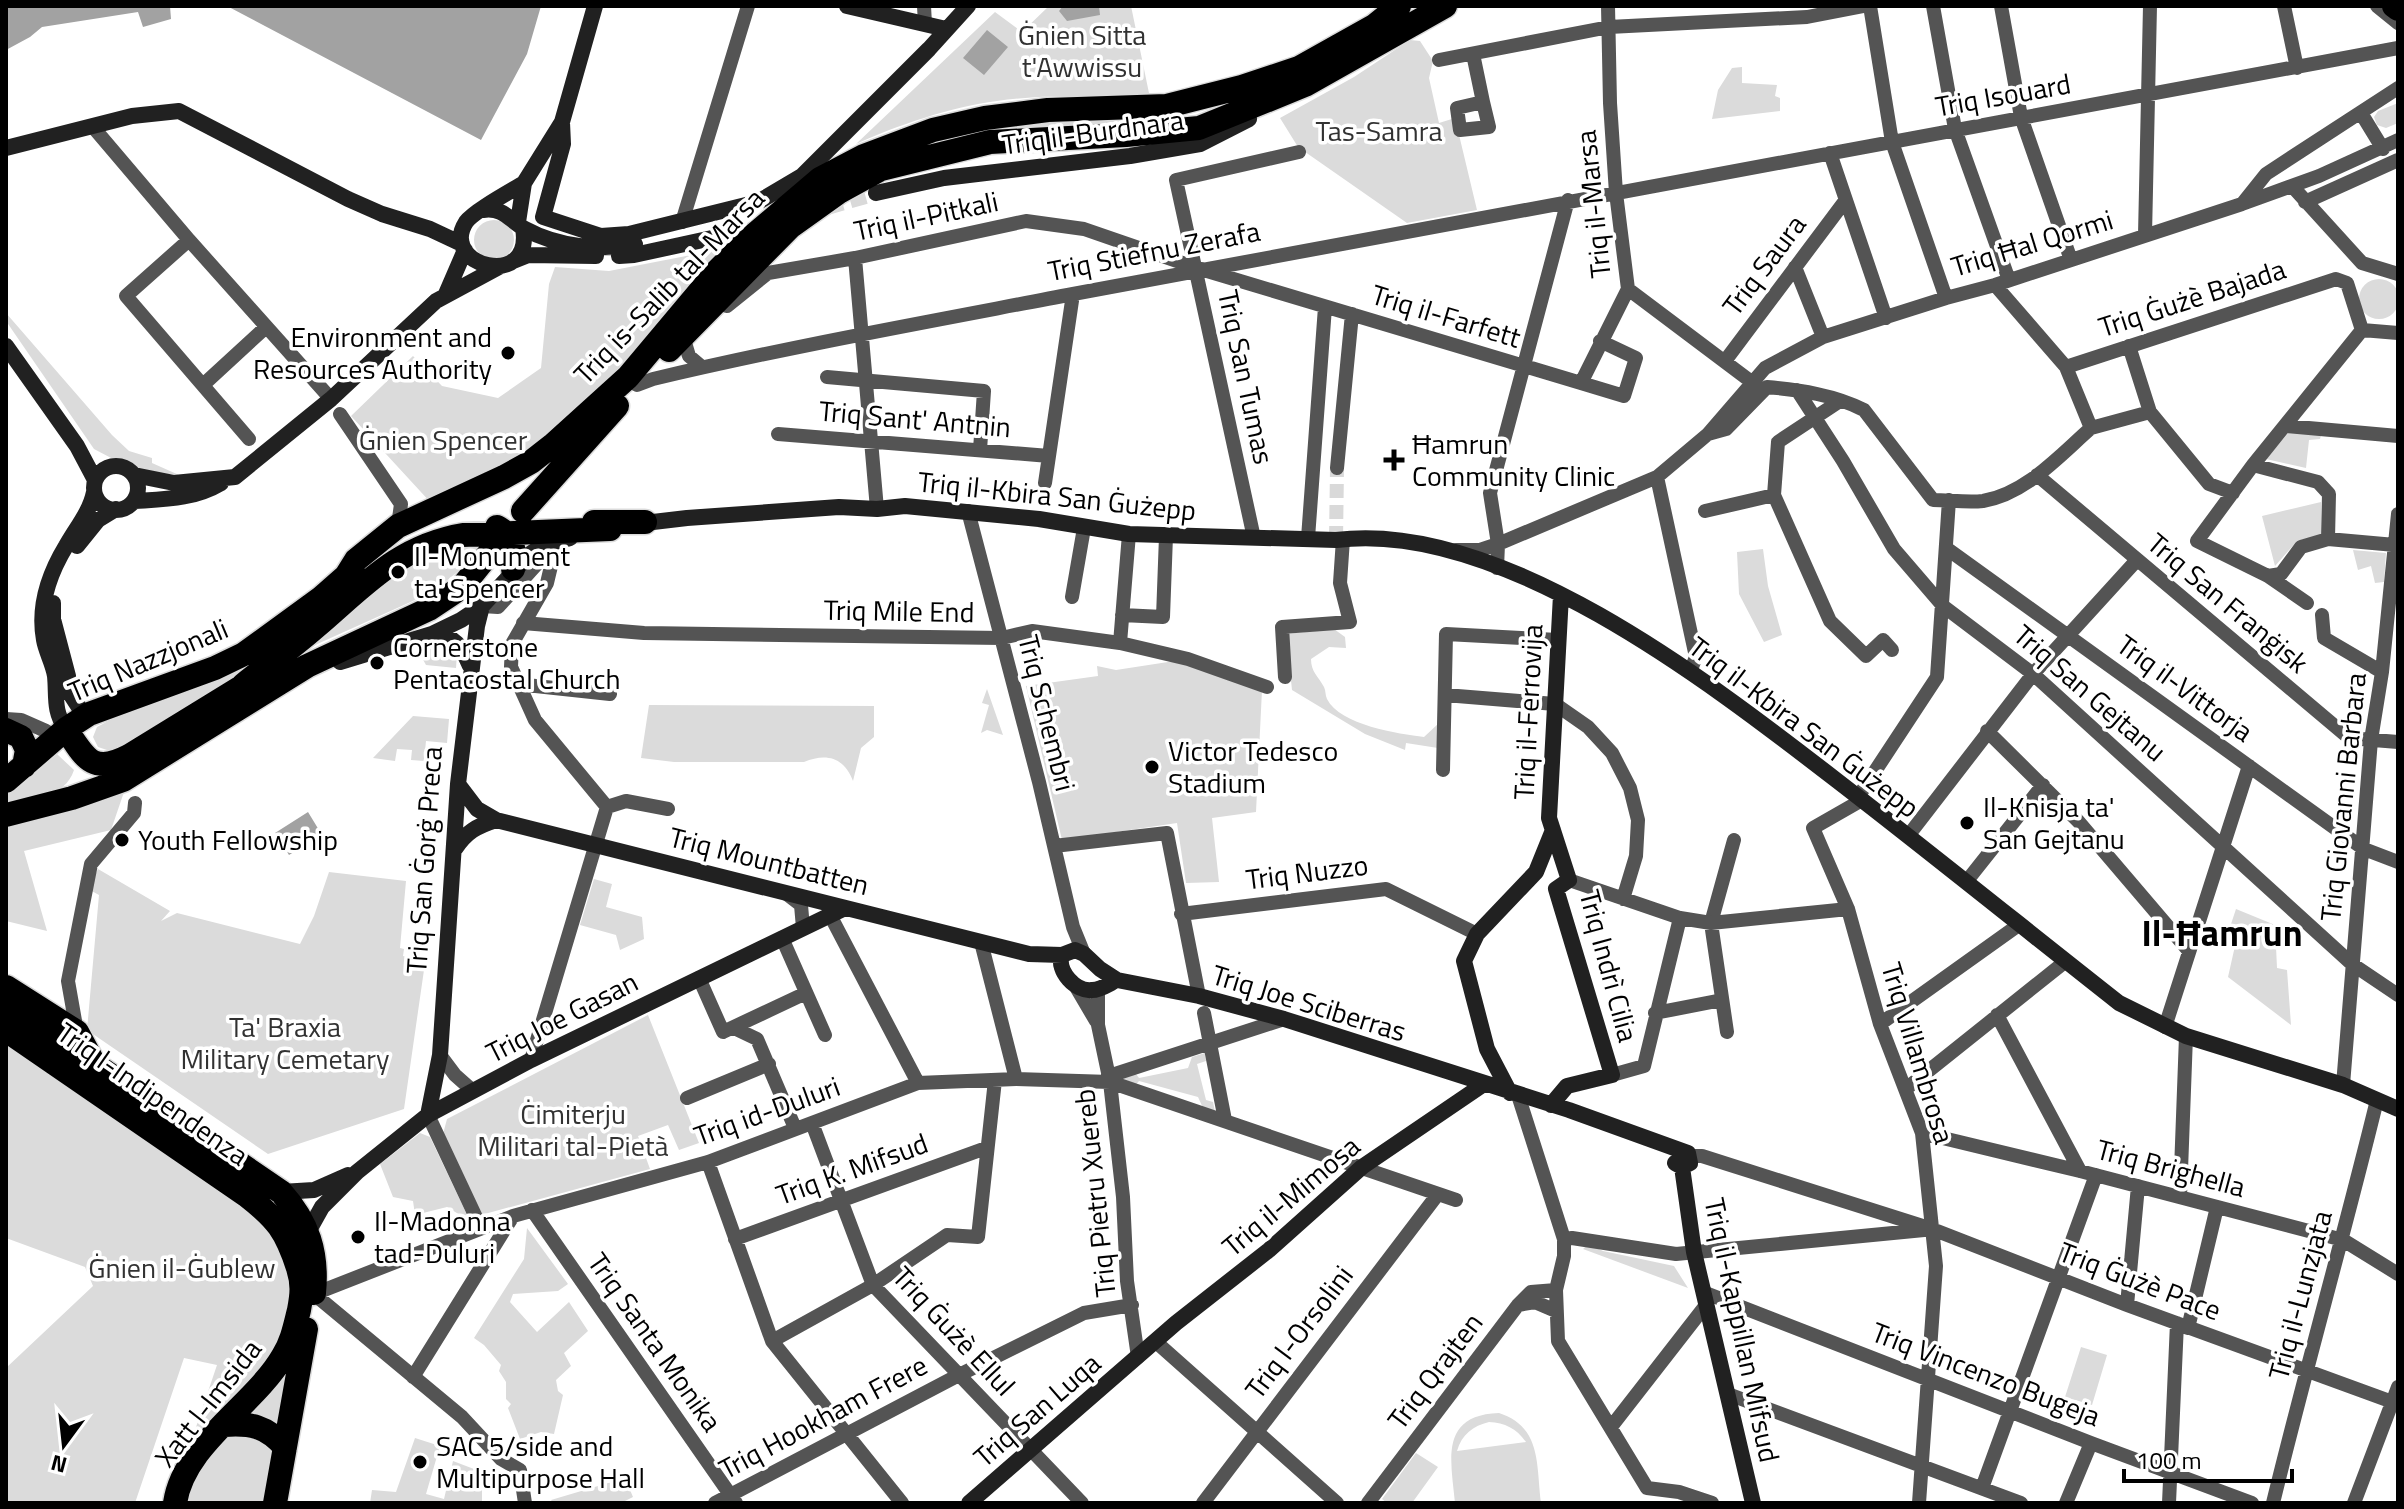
<svg xmlns="http://www.w3.org/2000/svg" width="2404" height="1509" font-family="'Titillium Web',sans-serif">
  <style>
    .green { fill: #dbdbdb; fill-rule: evenodd }
    .water { fill: #a2a2a2 }
    .lines { fill: none; stroke-linecap: round; stroke-linejoin: round }
    .ferry { stroke: #434343; stroke-width: 2; stroke-dasharray: 10 8; stroke-linecap: butt }
    .street-tunnel { stroke: #d9d9d9; stroke-width: 14; stroke-dasharray: 14 7; stroke-linecap: butt }
    .secondary-tunnel { stroke: #d9d9d9; stroke-width: 16; stroke-dasharray: 16 8; stroke-linecap: butt }
    .highway-casing { stroke: #dbdbdb; stroke-width: 27 }
    .street { stroke: #545454; stroke-width: 14 }
    .secondary { stroke: #212121; stroke-width: 16 }
    .highway { stroke: #000; stroke-width: 24 }
    .poi-dot { fill: #000; stroke: #fff; stroke-width: 3 }
    .labels { text-anchor: middle; stroke-width: 7; stroke-linejoin: round; paint-order: stroke }
    .park-label { font-size: 28px; fill: #323232; stroke: #fff }
    .street-label { font-size: 28px; fill: #000; stroke: #fff }
    .poi-label { font-size: 28px; fill: #000; stroke: #fff; text-anchor: start }
    .district-label { font-size: 36px; font-weight: bold; fill: #000; stroke: #fff }
  </style>
  <rect width="100%" height="100%" fill="#fff"/>
  <!-- green -->
  <path class="green" d="M1049,6H1131L1150,98C1099,96 1047,94 997,101C951,107 898,125 856,144L995,12L1022,32Z
    M1410,40L1420,41L1433,61L1429,78L1439,123L1455,118L1477,210L1407,223L1298,147L1280,118L1354,77Z
    M1742,67V83L1777,85L1775,96L1780,98V111L1712,119L1718,90L1732,68Z
    M2398,103V123L2386,128L2377,125L2374,117L2378,111Z
    M1160,116L1162,125L963,138L731,264L915,142L1010,122Z
    M474 240a20 20 0 1 1 40 0a20 20 0 1 1-40 0Z
    M722,249L620,371L537,448L432,504L351,416L413,356L442,386L498,398L541,368L549,284L555,267L609,271Z
    M2359 299a20 20 0 1 1 40 0a20 20 0 1 1-40 0Z
    M6,313L112,435L129,451L152,458V463L179,475L136,471L94,449L6,321Z
    M2290,431L2321,435L2320,439L2309,440L2306,468L2266,459Z
    M2321,502V535L2297,541L2275,566L2262,516Z
    M492,541L449,579L424,596L295,654L413,554Z
    M1763,549L1768,586L1782,635L1764,642L1739,594L1737,552Z
    M2353,550L2386,553L2384,582L2375,583L2371,566L2358,570Z
    M1334,629L1345,637L1346,648L1329,647L1311,659C1311,672 1318,676 1324,687C1326,691 1325,695 1327,699C1340,725 1399,734 1424,737L1439,723L1438,748L1406,743L1405,750L1365,734L1292,690L1286,634Z
    M431,644L457,654L456,668L426,665L416,647Z
    M262,658L265,664L113,752L98,747L93,737L97,727L110,720L225,675Z
    M1181,660L1262,690L1256,812L1212,818L1219,882L1186,883L1177,823L1062,840L1026,686L1098,676L1097,666L1116,670Z
    M987,689L1003,735L987,730L981,733L989,705L982,703Z
    M649,705L874,706V737L861,748L853,781C844,757 826,753 804,762H674L641,758Z
    M413,716L449,719L447,743L426,741L424,761L411,760L412,750L397,749L395,761L373,758Z
    M57,754L74,770C65,798 31,800 6,807V794L18,788Z
    M124,792L111,830L24,851L47,931L6,921V823Z
    M98,869L170,911L161,921L177,913L300,944L314,916L329,872L406,881L400,948L404,949L403,956L425,963L404,1109L268,1154L87,1030L99,895L88,889Z
    M594,879L612,884L606,907L642,917L644,939L620,950L616,935L580,925Z
    M2236,909L2275,925L2277,968L2287,970L2291,1025L2228,977L2237,937L2229,930Z
    M648,1015L699,1143L679,1150L668,1125L638,1136L650,1169L481,1215L443,1134L447,1119Z
    M6,1042L265,1219L299,1290L286,1329L255,1378L193,1436L217,1365L184,1358L135,1503H6V1368L93,1286L85,1267L6,1238Z
    M1205,1053L1206,1061L1197,1064L1206,1100L1213,1102L1215,1112L1203,1108L1198,1097L1139,1081L1134,1087L1120,1078L1136,1074L1139,1078L1188,1068L1192,1057Z
    M420,1133L430,1137L470,1221L447,1207L415,1215L413,1201L393,1197L380,1164Z
    M527,1228L568,1284L558,1291L513,1294L510,1302L537,1332L569,1302L588,1331L564,1353L571,1366L556,1380L558,1391L563,1395L554,1434L541,1432L520,1439L508,1408L511,1404L506,1399V1382L499,1371L501,1365L484,1345L474,1338L524,1259Z
    M1589,1244L1603,1251L1674,1266L1688,1288L1583,1249Z
    M2081,1347L2107,1355L2092,1405L2065,1397Z
    M280,1376L291,1380L267,1503H186L195,1473Z
    M1499,1413C1542,1427 1536,1465 1541,1503H1455C1451,1461 1439,1415 1499,1413ZM1489,1422C1505,1423 1516,1428 1526,1442L1457,1451C1462,1434 1473,1426 1489,1422Z
    M415,1438L440,1446L426,1494L444,1499L453,1461L487,1474L482,1477V1503H370L372,1490L396,1492Z
    M1416,1453L1438,1467L1412,1503H1387L1382,1499Z
    M625,1478L633,1497L621,1503H553L551,1500Z"/>
  <!-- water -->
  <path class="water" d="M6,6H170L171,19L143,27L138,12L42,27L30,37L6,50Z
    M227,6H541L527,54L481,140Z
    M1063,6H1099L1100,15L1067,21L1059,11Z
    M987,30L1008,47L984,75L963,58Z
    M308,812L322,835L289,855L275,833Z"/>
  <g class="lines">
    <!-- ferry -->
    <path class="ferry" d="M6,49L7,50"/>
    <!-- street-tunnel -->
    <path class="street-tunnel" d="M1336,540L1337,468"/>
    <!-- secondary-tunnel -->
    <path class="secondary-tunnel" d="M827,207L876,193"/>
    <!-- highway casing -->
    <g class="highway-casing">
      <path id="highway" d="M2394,6L2398,9
        M669,350L790,227L839,192L881,169L990,142L1126,135L1199,128L1305,85L1445,6
        M523,511L617,406
        M594,522H645
        M497,527C515,536 515,552 513,569
        M243,685C268,665 293,647 317,626C364,586 398,546 463,535L610,529
        M66,729C85,758 92,775 129,756L256,678
        M6,730L21,737L27,750L24,766
        M6,781L66,729L89,714L215,668L244,654L321,598L346,576L356,560L398,526L504,477L531,462L554,444L628,377L717,271L747,241L820,179L864,156L933,130L985,118L1048,110L1167,106L1242,87L1299,68L1374,26L1399,6
        M6,815L72,798L123,780L307,666L429,609L462,587L495,546
        M6,987L77,1032L93,1062
        M6,1009L94,1064L281,1192C308,1222 318,1253 314,1293
        M6,1030L246,1195C277,1219 286,1231 298,1268C303,1284 302,1294 299,1310C295,1326 292,1342 283,1356C254,1406 184,1443 175,1503
        M224,1425C251,1423 266,1426 285,1447
        M275,1503L306,1329"/>
    </g>
    <!-- street -->
    <path class="street" d="M924,6L925,24
      M1608,6L1610,103L1616,193L1628,289L1753,383
      M1870,6L1892,142L1946,298
      M1933,6L1955,129L2009,280
      M2001,6L2021,117L2071,260
      M2284,6L2297,68
      M2377,6L2398,23
      M1473,54L1483,102
      M1439,60L1609,27L1807,17L1864,6
      M1483,102L1489,127L1460,130L1457,108Z
      M2361,113L2383,149
      M93,127L189,240L331,399
      M1830,153L1886,318
      M2292,186L2362,263L2398,274
      M2305,202L2398,160
      M2242,204L2266,174L2398,88
      M682,222L748,6
      M2145,235L2150,6
      M189,240L126,296L249,439
      M855,258L877,509
      M1795,267L1823,337
      M727,306L768,273L855,258L1026,221L1084,229L1197,268L1581,383L1628,289
      M2362,330L2398,333
      M683,336L689,356L702,367
      M2129,346L2150,412L2209,484L2233,493
      M1725,361L1845,201
      M2066,367L2336,279L2347,283L2362,330
      M827,377L984,391L980,450
      M1581,383L1624,396L1636,358L1600,341
      M203,385L266,327
      M637,385L653,379C792,346 932,321 1073,294C1514,208 1957,133 2398,48
      M1797,390L1843,461L1894,549L1943,606L2033,674L2352,964L2398,995
      M1840,401L1778,442L1774,495L1830,621L1866,656L1883,640L1892,650
      M340,414L401,504L398,526
      M2286,426L2398,436
      M2091,428L2150,412
      M778,434L1049,456
      M1708,434L1726,429L1767,387C1800,390 1835,395 1864,410L1933,500C1949,500 1967,503 1983,501C2026,494 2060,455 2091,428L2066,367L1995,285
      M2253,465L2318,482L2329,494L2328,539
      M1337,468L1352,314
      M2037,475L2349,738L2398,742
      M1657,477L1696,657L1690,672
      M1045,483L1073,294
      M968,511L1039,782L1073,927L1084,954
      M1705,511L1774,495
      M1254,538L1176,180L1299,152
      M1308,538L1325,307
      M1946,548L2364,849L2398,862
      M1456,550H1480L1498,544L1657,477L1708,434L1765,368L1823,337L1946,298L1995,285L2242,204L2319,176L2398,140
      M1497,568L1498,544L1490,493L1568,200
      M2268,576L2281,574L2301,547L2328,539L2395,545L2398,544
      M1072,597L1084,528
      M2307,603L2268,576L2197,541L2253,465L2362,330
      M482,606L498,607L555,544
      M1122,615L1163,617L1166,536
      M2322,615L2324,638L2382,672
      M523,623L644,633L1002,638L1032,631L1120,643L1188,659L1267,687
      M1120,643L1129,534
      M1285,677L1282,627L1350,622L1340,583L1343,539
      M517,684L610,694
      M1445,695L1555,704L1588,727L1612,753L1630,788L1638,820L1636,856L1623,899
      M6,719L21,720L46,731L51,740
      M1987,731L2078,821L2188,950
      M1443,770L1446,634L1558,640
      M1858,797L1937,677L1949,500
      M1862,800L1813,828L1848,909L1880,1024L1922,1133L1936,1266L1919,1503
      M607,807L626,801L668,809
      M1908,836L2033,674L2136,561
      M1054,846L1167,833L1199,996
      M1569,880L1680,918L1711,923L1848,909
      M1966,882L2043,785
      M788,895L801,905L803,928
      M1181,914L1386,889L1477,934
      M830,915L918,1083
      M782,938L825,1035
      M981,942L1016,1079
      M699,978L723,1032L806,993
      M1076,987L1096,1021
      M1098,989V1025L1110,1082L1123,1197L1127,1281L1138,1357
      M1204,1013L1225,1120
      M1655,1013L1722,1000
      M1997,1015L2080,1171
      M1880,1024L2020,924
      M2165,1027L2249,766
      M734,1028L757,1039L795,1128
      M77,1032L68,981L91,864L134,813L135,803
      M1727,1032L1711,923L1734,840
      M440,1055L455,1075L473,1091
      M531,1060L607,807L535,720L511,667L512,644L547,583L557,541
      M1612,1075L1644,1066L1680,918
      M1109,1076L1284,1019
      M2343,1085L2371,740L2382,672L2398,514
      M1907,1088L2066,961
      M1518,1095L1564,1239V1256L1556,1290L1558,1341L1647,1488
      M687,1098L769,1064
      M428,1115L481,1228
      M812,1123L873,1285L1082,1503
      M1922,1133L2080,1171L2343,1240L2398,1274
      M1690,1156H1702L1932,1229L2127,1305L2398,1404
      M708,1162L772,1341L902,1503
      M2180,1197L2186,1036
      M532,1210L736,1503
      M735,1239L986,1148
      M1564,1239L1572,1238L1676,1254L1924,1230
      M1703,1292L2091,1443L2252,1503
      M1518,1305L1535,1302L1556,1311
      M2127,1305L2138,1186
      M2188,1328L2217,1207
      M772,1341L873,1285L947,1235L978,1237L995,1080
      M1156,1342L1337,1503
      M413,1377L513,1216
      M1728,1394L2021,1503
      M1611,1427L1706,1305
      M1647,1488L1679,1492L1712,1503
      M1982,1488L2096,1175
      M525,1503L520,1470L501,1459L462,1417L314,1294L513,1216L708,1162L918,1083L1016,1079L1110,1082L1456,1200
      M715,1503L957,1376L1084,1313L1132,1305
      M1203,1503L1438,1194
      M1368,1503L1518,1305L1531,1292L1556,1290
      M2066,1503L2091,1443
      M2169,1503L2177,1323
      M2273,1503C2306,1368 2344,1235 2377,1100
      M2354,1503L2398,1387"/>
    <!-- secondary -->
    <path class="secondary" d="M847,6L946,29
      M562,122L563,144L543,217L601,236L629,234L758,202L802,176L929,49L968,6
      M6,148L132,116L179,111L348,199L382,214L430,229L462,244
      M876,193L944,178L1130,156L1200,144L1249,119
      M483,210C504,207 509,220 525,229C558,247 599,251 635,244
      M518,222L524,183L562,122L595,6
      M523,228C534,291 438,266 466,222C474,211 511,191 524,183
      M619,256L634,255L735,233
      M513,261L528,255L596,256
      M446,294L465,250
      M6,346L77,446L95,480
      M94 488a22 22 0 1 1 44 0a22 22 0 1 1-44 0Z
      M134,475L174,483L235,477L331,399L436,301L499,267
      M135,501C166,499 194,499 221,483
      M636,524L687,518L839,507L877,509L905,506L1039,519L1129,534L1336,540C1506,518 1726,695 1853,793C1942,862 2030,933 2119,1003L2186,1036L2343,1085L2398,1109
      M77,546L98,520L116,509
      M53,603V619L68,676L69,692L80,709L89,714
      M432,634C455,635 462,647 470,666
      M340,662L432,634L461,620L482,606L530,554L542,546L570,538
      M66,729C53,711 57,696 55,676C53,663 46,652 44,640C38,607 49,574 66,546C76,528 90,512 94,492
      M458,784L477,809L496,820L1029,954L1062,955
      M455,849C466,832 477,826 496,820
      M1117,980C1110,983 1101,990 1092,990C1076,992 1056,971 1062,955L1075,950L1084,954L1100,969L1117,980L1199,996L1284,1019L1569,1110L1688,1153L1690,1163L1682,1167
      M1510,1093L1487,1049L1464,961L1477,934L1536,872L1553,830
      M1551,1105L1567,1086L1612,1075L1556,889L1569,880L1549,818L1561,595
      M428,1115L440,1055L458,784L477,626L482,606
      M1675,1163L1682,1167L1694,1252L1753,1503
      M281,1192L314,1190L348,1175
      M308,1232L322,1207L357,1172L428,1115L531,1060L845,908
      M969,1503L1176,1323L1269,1250L1362,1167L1484,1084"/>
    <!-- highway -->
    <use href="#highway" class="highway"/>
  </g>
  <!-- markers -->
  <g class="poi-dot">
    <circle cx="508" cy="353" r="8"/>
    <path d="M1390 448h8v8h8v8h-8v8h-8v-8h-8v-8h8z"/>
    <circle cx="398" cy="572" r="8"/>
    <circle cx="377" cy="663" r="8"/>
    <circle cx="1152" cy="767" r="8"/>
    <circle cx="1967" cy="823" r="8"/>
    <circle cx="122" cy="840" r="8"/>
    <circle cx="358" cy="1237" r="8"/>
    <circle cx="420" cy="1462" r="8"/>
  </g>
  <g class="labels">
    <!-- park labels -->
    <g class="park-label">
      <text x="1082" y="45">Ġnien Sitta<tspan x="1082" dy="32">t'Awwissu</tspan></text>
      <text x="1379" y="141">Tas-Samra</text>
      <text x="443" y="450">Ġnien Spencer</text>
      <text x="285" y="1037">Ta' Braxia<tspan x="285" dy="32">Military Cemetary</tspan></text>
      <text x="573" y="1124">Ċimiterju<tspan x="573" dy="32">Militari tal-Pietà</tspan></text>
      <text x="182" y="1278">Ġnien il-Ġublew</text>
    </g>
    <!-- street labels -->
    <g class="street-label">
      <text transform="translate(2003 95) rotate(-10)" y="10">Triq Isouard</text>
      <text transform="translate(1093 132) rotate(-8)" y="10">Triq il-Burdnara</text>
      <text transform="translate(1593 204) rotate(-96)" y="10">Triq il-Marsa</text>
      <text transform="translate(926 216) rotate(-12)" y="10">Triq il-Pitkali</text>
      <text transform="translate(2032 243) rotate(-17)" y="10">Triq Ħal Qormi</text>
      <text transform="translate(1154 251) rotate(-11)" y="10">Triq Stiefnu Zerafa</text>
      <text transform="translate(1764 265) rotate(-53)" y="10">Triq Saura</text>
      <text transform="translate(669 286) rotate(-46)" y="10">Triq is-Salib tal-Marsa</text>
      <text transform="translate(2192 298) rotate(-18)" y="10">Triq Ġużè Bajada</text>
      <text transform="translate(1446 316) rotate(17)" y="10">Triq il-Farfett</text>
      <text transform="translate(1246 377) rotate(78)" y="10">Triq San Tumas</text>
      <text transform="translate(915 419) rotate(5)" y="10">Triq Sant' Antnin</text>
      <text transform="translate(1057 496) rotate(6)" y="10">Triq il-Kbira San Ġużepp</text>
      <text transform="translate(2228 603) rotate(40)" y="10">Triq San Franġisk</text>
      <text transform="translate(899 611) rotate(1)" y="10">Triq Mile End</text>
      <text transform="translate(148 660) rotate(-23)" y="10">Triq Nazzjonali</text>
      <text transform="translate(2185 688) rotate(36)" y="10">Triq il-Vittorja</text>
      <text transform="translate(2090 693) rotate(41)" y="10">Triq San Gejtanu</text>
      <text transform="translate(1528 712) rotate(-87)" y="10">Triq il-Ferrovija</text>
      <text transform="translate(1047 713) rotate(76)" y="10">Triq Schembri</text>
      <text transform="translate(1804 727) rotate(37)" y="10">Triq il-Kbira San Ġużepp</text>
      <text transform="translate(2343 797) rotate(-84)" y="10">Triq Giovanni Barbara</text>
      <text transform="translate(424 860) rotate(-86)" y="10">Triq San Ġorġ Preca</text>
      <text transform="translate(769 861) rotate(14)" y="10">Triq Mountbatten</text>
      <text transform="translate(1307 872) rotate(-7)" y="10">Triq Nuzzo</text>
      <text transform="translate(1609 966) rotate(75)" y="10">Triq Indrì Cilia</text>
      <text transform="translate(1309 1003) rotate(17)" y="10">Triq Joe Sciberras</text>
      <text transform="translate(562 1017) rotate(-27)" y="10">Triq Joe Gasan</text>
      <text transform="translate(1918 1053) rotate(73)" y="10">Triq Villambrosa</text>
      <text transform="translate(153 1094) rotate(35)" y="10">Triq l-Indipendenza</text>
      <text transform="translate(767 1111) rotate(-20)" y="10">Triq id-Duluri</text>
      <text transform="translate(2171 1168) rotate(15)" y="10">Triq Brighella</text>
      <text transform="translate(852 1169) rotate(-20)" y="10">Triq K. Mifsud</text>
      <text transform="translate(1095 1193) rotate(-96)" y="10">Triq Pietru Xuereb</text>
      <text transform="translate(1291 1196) rotate(-40)" y="10">Triq il-Mimosa</text>
      <text transform="translate(2140 1281) rotate(21)" y="10">Triq Ġużè Pace</text>
      <text transform="translate(2300 1295) rotate(-75)" y="10">Triq il-Lunzjata</text>
      <text transform="translate(1742 1330) rotate(78)" y="10">Triq il-Kappillan Mifsud</text>
      <text transform="translate(954 1331) rotate(47)" y="10">Triq Ġużè Ellul</text>
      <text transform="translate(1299 1332) rotate(-53)" y="10">Triq l-Orsolini</text>
      <text transform="translate(655 1342) rotate(55)" y="10">Triq Santa Monika</text>
      <text transform="translate(1435 1371) rotate(-53)" y="10">Triq Qrajten</text>
      <text transform="translate(1986 1374) rotate(21)" y="10">Triq Vincenzo Bugeja</text>
      <text transform="translate(208 1403) rotate(-52)" y="10">Xatt l-Imsida</text>
      <text transform="translate(1037 1410) rotate(-41)" y="10">Triq San Luqa</text>
      <text transform="translate(823 1417) rotate(-28)" y="10">Triq Hookham Frere</text>
    </g>
    <!-- poi labels -->
    <g class="poi-label">
      <text x="492" y="347" text-anchor="end">Environment and<tspan x="492" dy="32">Resources Authority</tspan></text>
      <text x="1412" y="454">Ħamrun<tspan x="1412" dy="32">Community Clinic</tspan></text>
      <text x="414" y="566">Il-Monument<tspan x="414" dy="32">ta' Spencer</tspan></text>
      <text x="393" y="657">Cornerstone<tspan x="393" dy="32">Pentacostal Church</tspan></text>
      <text x="1168" y="761">Victor Tedesco<tspan x="1168" dy="32">Stadium</tspan></text>
      <text x="1983" y="817">Il-Knisja ta'<tspan x="1983" dy="32">San Gejtanu</tspan></text>
      <text x="138" y="850">Youth Fellowship</text>
      <text x="374" y="1231">Il-Madonna<tspan x="374" dy="32">tad-Duluri</tspan></text>
      <text x="436" y="1456">SAC 5/side and<tspan x="436" dy="32">Multipurpose Hall</tspan></text>
    </g>
    <!-- district labels -->
    <g class="district-label">
      <text x="2222" y="946">Il-Ħamrun</text>
    </g>
  </g>
  <!-- border -->
  <rect width="2404" height="1509" fill="none" stroke="#000000" stroke-width="16"/>
  <!-- north arrow -->
  <g transform="translate(64 1445) rotate(195)" stroke="#ffffff" stroke-width="6" paint-order="stroke">
  <path d="M0-6L14 30L0 20L-14 30Z" fill="#000000"/>
  <text y="-12" font-size="22" font-weight="bold" text-anchor="middle" fill="#000000">N</text>
  </g>
  <!-- scale -->
  <path d="M2124 1469v12h168v-12" fill="none" stroke="#000000" stroke-width="4"/>
  <text x="2136" y="1469" font-size="24" fill="#000000" stroke="#ffffff" stroke-width="6" paint-order="stroke">100 m</text>
</svg>
